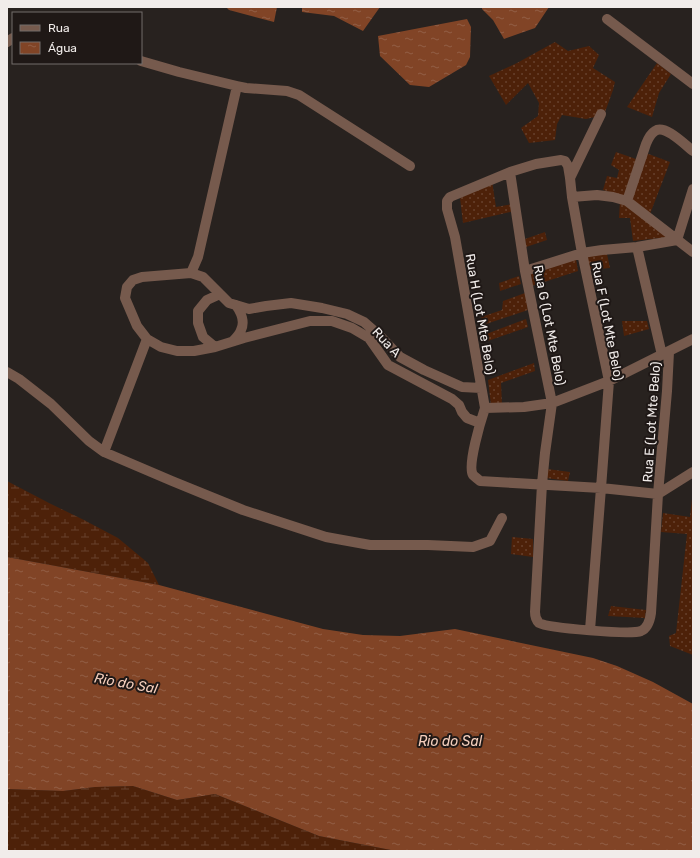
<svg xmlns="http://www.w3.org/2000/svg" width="700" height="858" font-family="Rubik,sans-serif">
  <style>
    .grass { fill: url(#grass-dots) }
    .wetland { fill: url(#wetland-marsh) }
    .water { fill: url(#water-ripples) }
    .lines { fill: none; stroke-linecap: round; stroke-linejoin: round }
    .minor { stroke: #765a4d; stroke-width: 10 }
    .labels { text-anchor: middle; stroke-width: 4; stroke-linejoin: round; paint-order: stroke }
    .street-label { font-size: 13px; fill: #f1ecea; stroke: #1f1816 }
    .water-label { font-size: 14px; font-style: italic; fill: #f4cebc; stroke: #1f1816 }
  </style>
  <defs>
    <pattern id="grass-dots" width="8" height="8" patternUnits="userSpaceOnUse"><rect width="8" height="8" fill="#4d2109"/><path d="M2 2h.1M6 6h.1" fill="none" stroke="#67412d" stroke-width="1.8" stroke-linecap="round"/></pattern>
    <pattern id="wetland-marsh" width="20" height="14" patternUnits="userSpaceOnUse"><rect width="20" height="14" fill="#4d2109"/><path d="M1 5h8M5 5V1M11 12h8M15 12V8" fill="none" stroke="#67412d"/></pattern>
    <pattern id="water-ripples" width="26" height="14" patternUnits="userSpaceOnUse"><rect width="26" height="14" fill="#814426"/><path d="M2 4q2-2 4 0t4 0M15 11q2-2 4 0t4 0" fill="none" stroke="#935f46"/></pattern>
  </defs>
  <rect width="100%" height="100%" fill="#28221f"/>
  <!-- grass -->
  <path class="grass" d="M555,42L568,51L589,46L599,55L593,68L615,82L613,90L604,115L586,119L562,115L557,124L555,140L529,143L521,128L538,116L539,103L528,83L506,105L489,76L517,63Z
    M657,63L671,74L659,93L652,117L627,107Z
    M616,152L636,159L626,197L603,190L607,176L617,178L619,170L611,165Z
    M646,153L670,162L650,214L631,201Z
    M492,181L496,207L512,204L514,211L463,223L460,198Z
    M620,201L669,237L633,241L630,218H619Z
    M545,232L547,240L526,247L525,239Z
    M607,254L610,268L588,270L585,255Z
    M576,259L578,271L532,286L531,274Z
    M519,276L521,284L500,291L499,283Z
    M525,293L528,310L483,325L481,317L502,310L503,301Z
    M526,319L528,327L482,343L481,336Z
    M622,321H647L649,329L624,336Z
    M534,363L535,371L501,383L502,405H491L488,380Z
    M547,469L570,472L568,481L546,478Z
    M693,490V655L670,646L669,636L676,633L687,534L661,532L663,513L690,517Z
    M512,537L533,539V557L511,554Z
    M611,606L646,610L645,618L608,616Z"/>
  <!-- wetland -->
  <path class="wetland" d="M7,481L49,503L84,520L118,538L148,563L159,585L7,557Z
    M133,786L177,800L215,794L319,836L396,851H7V789L63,791L95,787Z"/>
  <!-- water -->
  <path class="water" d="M226,7H277L274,22L229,10Z
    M302,7H380L363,31L334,16L302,12Z
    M482,7H549L535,28L504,39L493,20L482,9Z
    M467,19L471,27L470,57L466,65L429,87L410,85L380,56L378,36Z
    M7,557L159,585L323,629L363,635L400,636L455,629L593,658L617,666L653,682L693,704V851H396L319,836L215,794L177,800L133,786L95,787L63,791L7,789Z"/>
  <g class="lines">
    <!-- minor -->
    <path class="minor" d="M607,19L693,84
      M7,42L13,38
      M141,61L179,72L237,86L246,88L287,91L299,95L410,166
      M510,172L525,271L552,403L545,453L542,484L535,612C535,616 536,620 539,623C548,628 631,635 641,631C648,628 650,620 651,613L658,494L667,391L669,352
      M570,178L601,114
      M572,197L597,195L613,197L627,201L693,252
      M627,201L646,144C648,139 650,134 655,131C665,124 685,145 693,151
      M637,247L662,355
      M525,271L582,253L602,250L637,247L677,240L693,189
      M191,273L198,257L237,86
      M233,341C236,338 240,334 241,330C245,322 241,312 236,305
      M215,347L203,337L198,323V311L207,300L220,294
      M7,372L19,379L51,404L89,441L104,452L172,481L243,510L326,537L370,545H428L473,547L490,541L502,518
      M485,408L524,407L552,403L609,381L693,339
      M480,423L467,418L462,412L459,405L452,399L388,365L369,338L352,328L332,321H310L244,338L215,347L194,351H177L161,347L147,339L137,326L125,298L127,287L133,280L142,277L191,273L203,277L229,303L249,309L266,306L291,303L322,308L347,314L364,322L380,336L400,357L424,370L462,387L481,388
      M104,452L147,339
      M658,494L693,472
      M590,630L601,488L609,381L582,253L572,197L570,178L568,166L565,161L561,160L536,164L510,172L450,197L447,201V209L455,237L485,408C481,420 467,466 473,475C475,477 478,479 480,481L601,488L658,494"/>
  </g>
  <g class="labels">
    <!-- street labels -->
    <g class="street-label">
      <text transform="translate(481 314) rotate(80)" y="5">Rua H (Lot Mte Belo)</text>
      <text transform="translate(608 321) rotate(79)" y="5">Rua F (Lot Mte Belo)</text>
      <text transform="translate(550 325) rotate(79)" y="5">Rua G (Lot Mte Belo)</text>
      <text transform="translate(387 342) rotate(47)" y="5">Rua A</text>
      <text transform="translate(651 422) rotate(-86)" y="5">Rua E (Lot Mte Belo)</text>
    </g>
    <!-- water labels -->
    <g class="water-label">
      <text transform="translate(126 683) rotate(10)" y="5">Rio do Sal</text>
      <text x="450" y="746">Rio do Sal</text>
    </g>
  </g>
  <!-- border -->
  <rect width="700" height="858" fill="none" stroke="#f1ecea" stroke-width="16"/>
  <!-- legend -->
  <rect x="12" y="12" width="130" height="52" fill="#1f1816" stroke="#736d6b"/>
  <rect x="20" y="25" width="20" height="6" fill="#765a4d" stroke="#736d6b"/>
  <text x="48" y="32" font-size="12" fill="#f1ecea">Rua</text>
  <rect x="20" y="42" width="20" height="12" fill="url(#water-ripples)" stroke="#736d6b"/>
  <text x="48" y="52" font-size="12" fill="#f1ecea">Água</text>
</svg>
